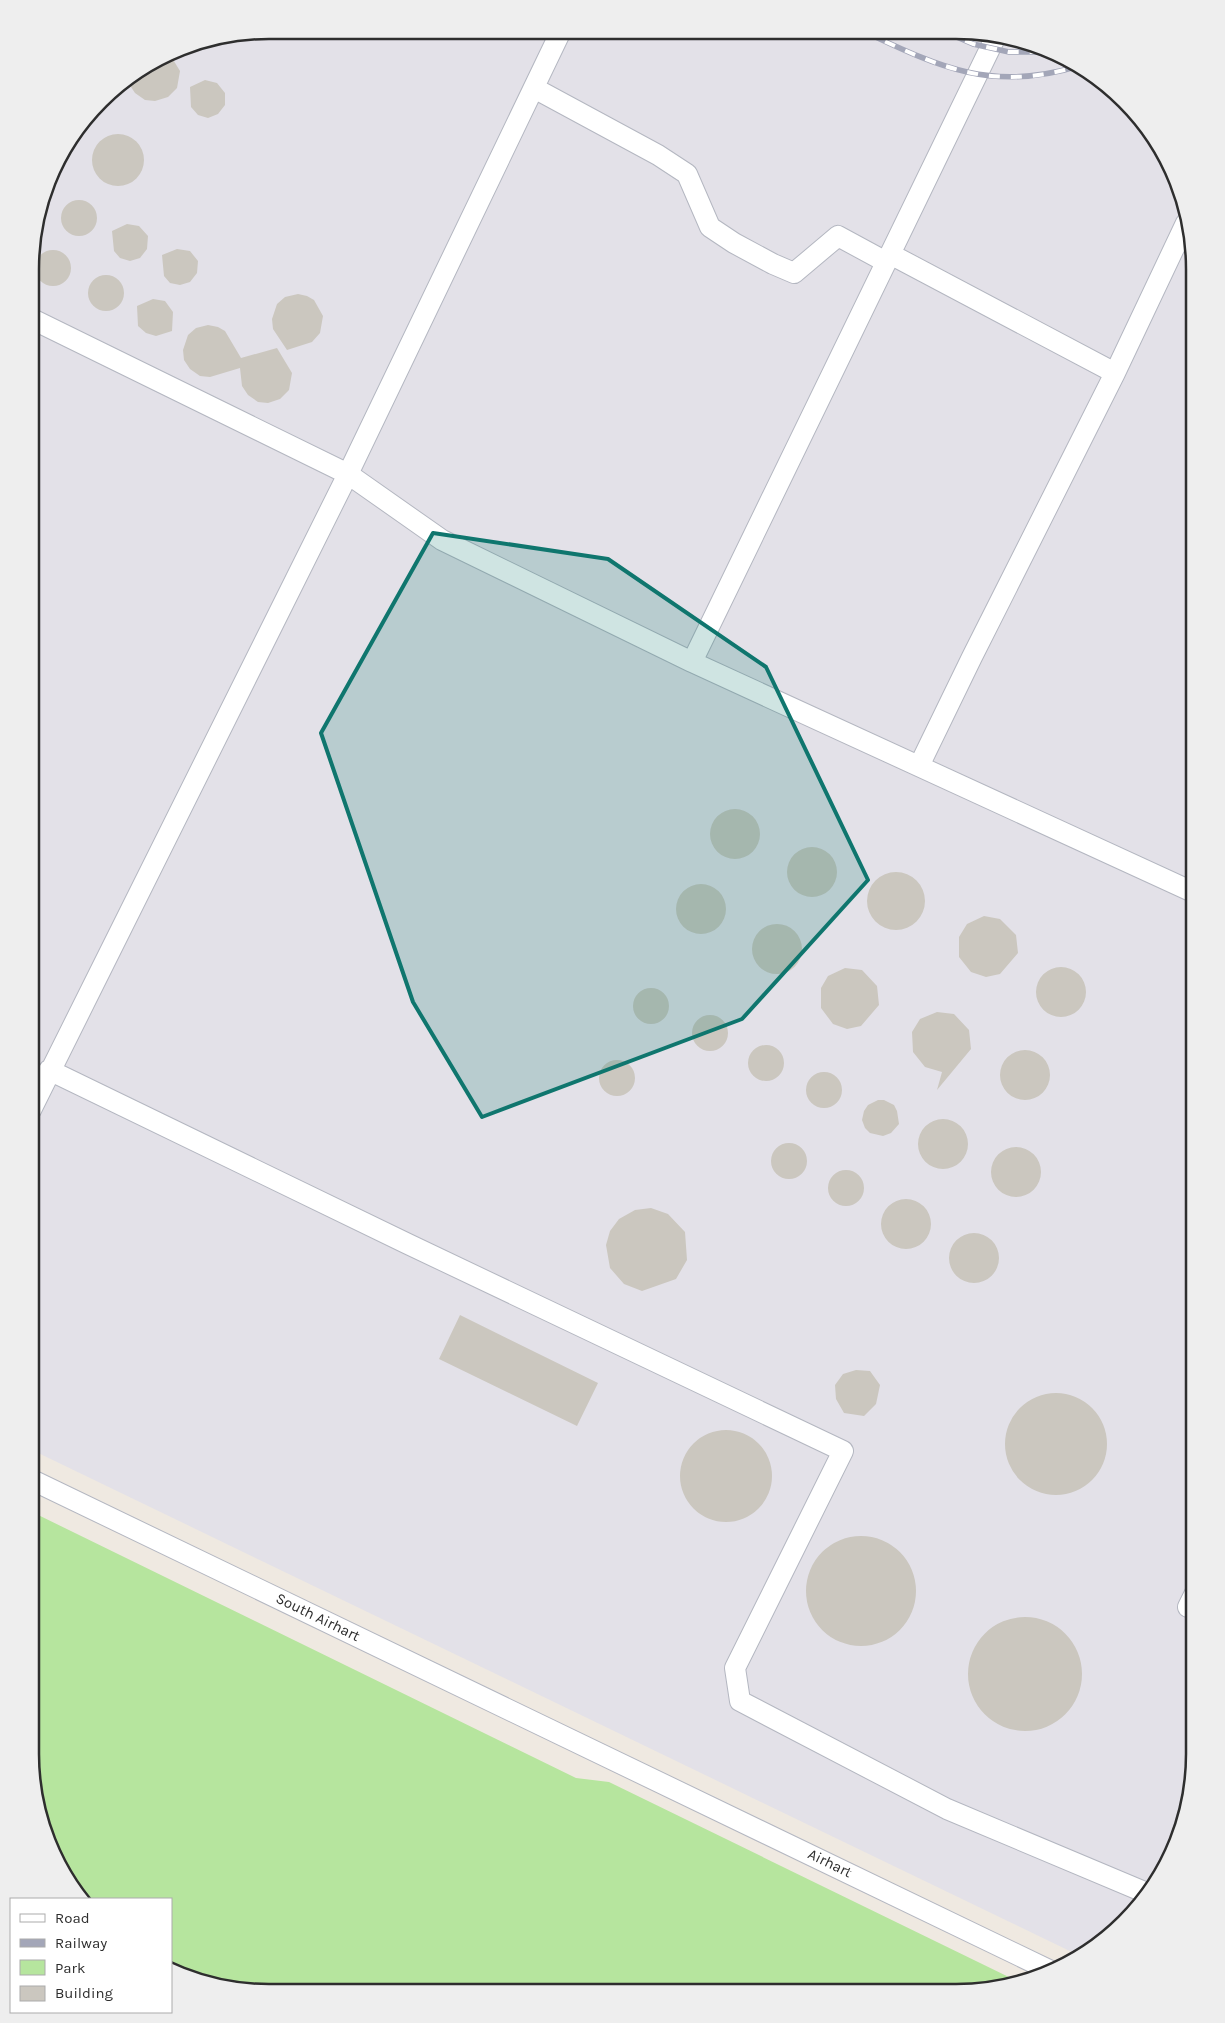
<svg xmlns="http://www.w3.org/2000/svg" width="1225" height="2023" font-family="Karla,sans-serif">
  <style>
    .industrial { fill: #e3e1e8 }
    .green { fill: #b6e59e }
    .building { fill: #cbc7bf }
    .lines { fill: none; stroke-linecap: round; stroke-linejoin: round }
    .minor-casing { stroke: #b4b7c1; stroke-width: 22 }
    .minor { stroke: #fff; stroke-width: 20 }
    .rail-casing { stroke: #a3a6b8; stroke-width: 5.5 }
    .rail { stroke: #fff; stroke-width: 4; stroke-dasharray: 11; stroke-linecap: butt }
    .marked { fill: #0f766e; fill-opacity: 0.2; stroke: #0f766e; stroke-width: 4; stroke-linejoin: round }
    .labels { text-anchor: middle; stroke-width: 4.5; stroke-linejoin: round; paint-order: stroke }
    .street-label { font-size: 15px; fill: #2e2e2e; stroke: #fff }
    .rim { fill: none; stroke: #2e2e2e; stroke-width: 2.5 }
  </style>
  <rect width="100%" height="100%" fill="#efe9e1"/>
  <!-- industrial -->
  <path class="industrial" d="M268,30L988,32L1048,48L1102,79L1146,123L1177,177L1195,268L1194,1771L1182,1832L1146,1900L1102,1944L1080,1956L30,1449L32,237L55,163L111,89L177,48Z"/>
  <!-- green -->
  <path class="green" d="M30,1511L576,1778L609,1782L1017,1981L957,1993L237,1991L177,1975L171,1971V1899H79L48,1846L30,1755Z"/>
  <!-- building -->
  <path class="building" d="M169,53L180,71L177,88L168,97L155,101L145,100L135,93L129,84V78Z
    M205,80L217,83L225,93V105L218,114L208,118L198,115L191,107L190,87Z
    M92 160a26 26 0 1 1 52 0a26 26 0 1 1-52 0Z
    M61 218a18 18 0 1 1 36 0a18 18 0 1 1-36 0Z
    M127,224L139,226L148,236L147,249L140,258L130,261L120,258L114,251L112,231Z
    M177,249L190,251L198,261L197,273L190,282L180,285L170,283L164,276L162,255Z
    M35 268a18 18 0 1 1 36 0a18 18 0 1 1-36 0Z
    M88 293a18 18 0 1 1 36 0a18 18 0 1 1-36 0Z
    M298,294L307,296L314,300L323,316L320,333L312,342L287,350L273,329L272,319L277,304L285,297Z
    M153,299L165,301L173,312L172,331L156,336L146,333L138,326L137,306Z
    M208,325L218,327L225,331L241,358L277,348L292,373L289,390L280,399L268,403L258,402L248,395L242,386L240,368L210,377L200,376L190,369L184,360L183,350L188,335L196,328Z
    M710 834a25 25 0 1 1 50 0a25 25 0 1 1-50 0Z
    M787 872a25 25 0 1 1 50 0a25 25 0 1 1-50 0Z
    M867 901a29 29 0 1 1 58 0a29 29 0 1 1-58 0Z
    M676 909a25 25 0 1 1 50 0a25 25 0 1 1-50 0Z
    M984,916L1000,919L1016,935L1018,953L1000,974L986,977L971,972L959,957V937L967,924Z
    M752 949a25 25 0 1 1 50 0a25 25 0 1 1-50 0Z
    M1036 992a25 25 0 1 1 50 0a25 25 0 1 1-50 0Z
    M845,968L862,970L877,986L879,1005L861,1026L847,1029L833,1024L821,1008V988L828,976Z
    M633 1006a18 18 0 1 1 36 0a18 18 0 1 1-36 0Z
    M937,1012L954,1014L969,1030L971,1049L937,1090L942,1072L925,1067L913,1052L912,1032L920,1019Z
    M692 1033a18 18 0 1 1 36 0a18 18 0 1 1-36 0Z
    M748 1063a18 18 0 1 1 36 0a18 18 0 1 1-36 0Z
    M1000 1075a25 25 0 1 1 50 0a25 25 0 1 1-50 0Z
    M599 1078a18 18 0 1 1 36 0a18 18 0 1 1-36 0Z
    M806 1090a18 18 0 1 1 36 0a18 18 0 1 1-36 0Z
    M878,1100H884L894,1105L897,1111L899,1124L891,1133L883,1136L870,1133L865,1128L862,1120L864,1111L868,1105Z
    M918 1144a25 25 0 1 1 50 0a25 25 0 1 1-50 0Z
    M771 1161a18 18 0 1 1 36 0a18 18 0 1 1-36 0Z
    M991 1172a25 25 0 1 1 50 0a25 25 0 1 1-50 0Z
    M828 1188a18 18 0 1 1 36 0a18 18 0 1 1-36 0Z
    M881 1224a25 25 0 1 1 50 0a25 25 0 1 1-50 0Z
    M651,1208L668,1214L685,1232L687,1260L676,1279L642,1291L624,1284L610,1268L606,1245L610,1231L619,1219L635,1210Z
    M949 1258a25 25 0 1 1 50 0a25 25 0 1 1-50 0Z
    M460,1315L598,1383L577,1426L439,1359Z
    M856,1370L870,1371L880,1385L876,1404L864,1416L844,1413L836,1399L835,1385L843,1374Z
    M1005 1444a51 51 0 1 1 102 0a51 51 0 1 1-102 0Z
    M680 1476a46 46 0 1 1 92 0a46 46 0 1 1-92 0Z
    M806 1591a55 55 0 1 1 110 0a55 55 0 1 1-110 0Z
    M968 1674a57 57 0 1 1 114 0a57 57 0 1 1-114 0Z"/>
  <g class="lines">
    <!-- minor casing -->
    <g class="minor-casing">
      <path id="minor" d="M534,88L658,155L687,174L710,227L734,243L773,264L794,273L838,236L886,262
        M890,254L1115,373L1186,223
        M32,319L348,474L442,540L692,662L1195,893
        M692,662L997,34
        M919,766L972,657L1115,373
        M49,1070L408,1244L843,1451L735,1668L740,1701L947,1809L1149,1894
        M31,1110L348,474L561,31
        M30,1479L1053,1972
        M1188,1607L1195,1593"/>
    </g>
    <!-- minor -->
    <use href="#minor" class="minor"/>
    <!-- rail casing -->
    <g class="rail-casing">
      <path id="rail" d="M865,32C941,68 993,92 1079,66
        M945,32L973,44L1009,52H1055"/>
    </g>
    <!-- rail -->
    <use href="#rail" class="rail"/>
  </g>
  <!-- marked area -->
  <path class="marked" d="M433,533L608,559L766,667L868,880L742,1019L482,1117L413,1002L321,733Z"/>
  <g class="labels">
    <!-- street labels -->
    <g class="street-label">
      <text transform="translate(318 1617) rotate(26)" y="5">South Airhart</text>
      <text transform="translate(830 1863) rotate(26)" y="5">Airhart</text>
    </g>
  </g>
  <!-- crop -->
  <path d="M0 0H1225V2023H0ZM269 39H956A230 230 0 0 1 1186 269V1754A230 230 0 0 1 956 1984H269A230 230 0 0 1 39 1754V269A230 230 0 0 1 269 39Z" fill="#eee" fill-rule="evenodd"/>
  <path class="rim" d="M269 39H956A230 230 0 0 1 1186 269V1754A230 230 0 0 1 956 1984H269A230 230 0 0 1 39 1754V269A230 230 0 0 1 269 39Z"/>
  <!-- legend -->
  <rect x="10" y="1898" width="162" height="115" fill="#ffffff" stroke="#ababab"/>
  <rect x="20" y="1914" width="25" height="8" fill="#ffffff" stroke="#ababab"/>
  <text x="55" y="1923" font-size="15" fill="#2e2e2e">Road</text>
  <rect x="20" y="1939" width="25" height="8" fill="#a3a6b8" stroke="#ababab"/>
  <text x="55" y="1948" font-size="15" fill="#2e2e2e">Railway</text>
  <rect x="20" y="1960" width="25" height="15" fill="#b6e59e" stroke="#ababab"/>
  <text x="55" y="1973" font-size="15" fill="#2e2e2e">Park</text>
  <rect x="20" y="1986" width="25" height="15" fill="#cbc7bf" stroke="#ababab"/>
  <text x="55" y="1998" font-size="15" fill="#2e2e2e">Building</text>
</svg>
